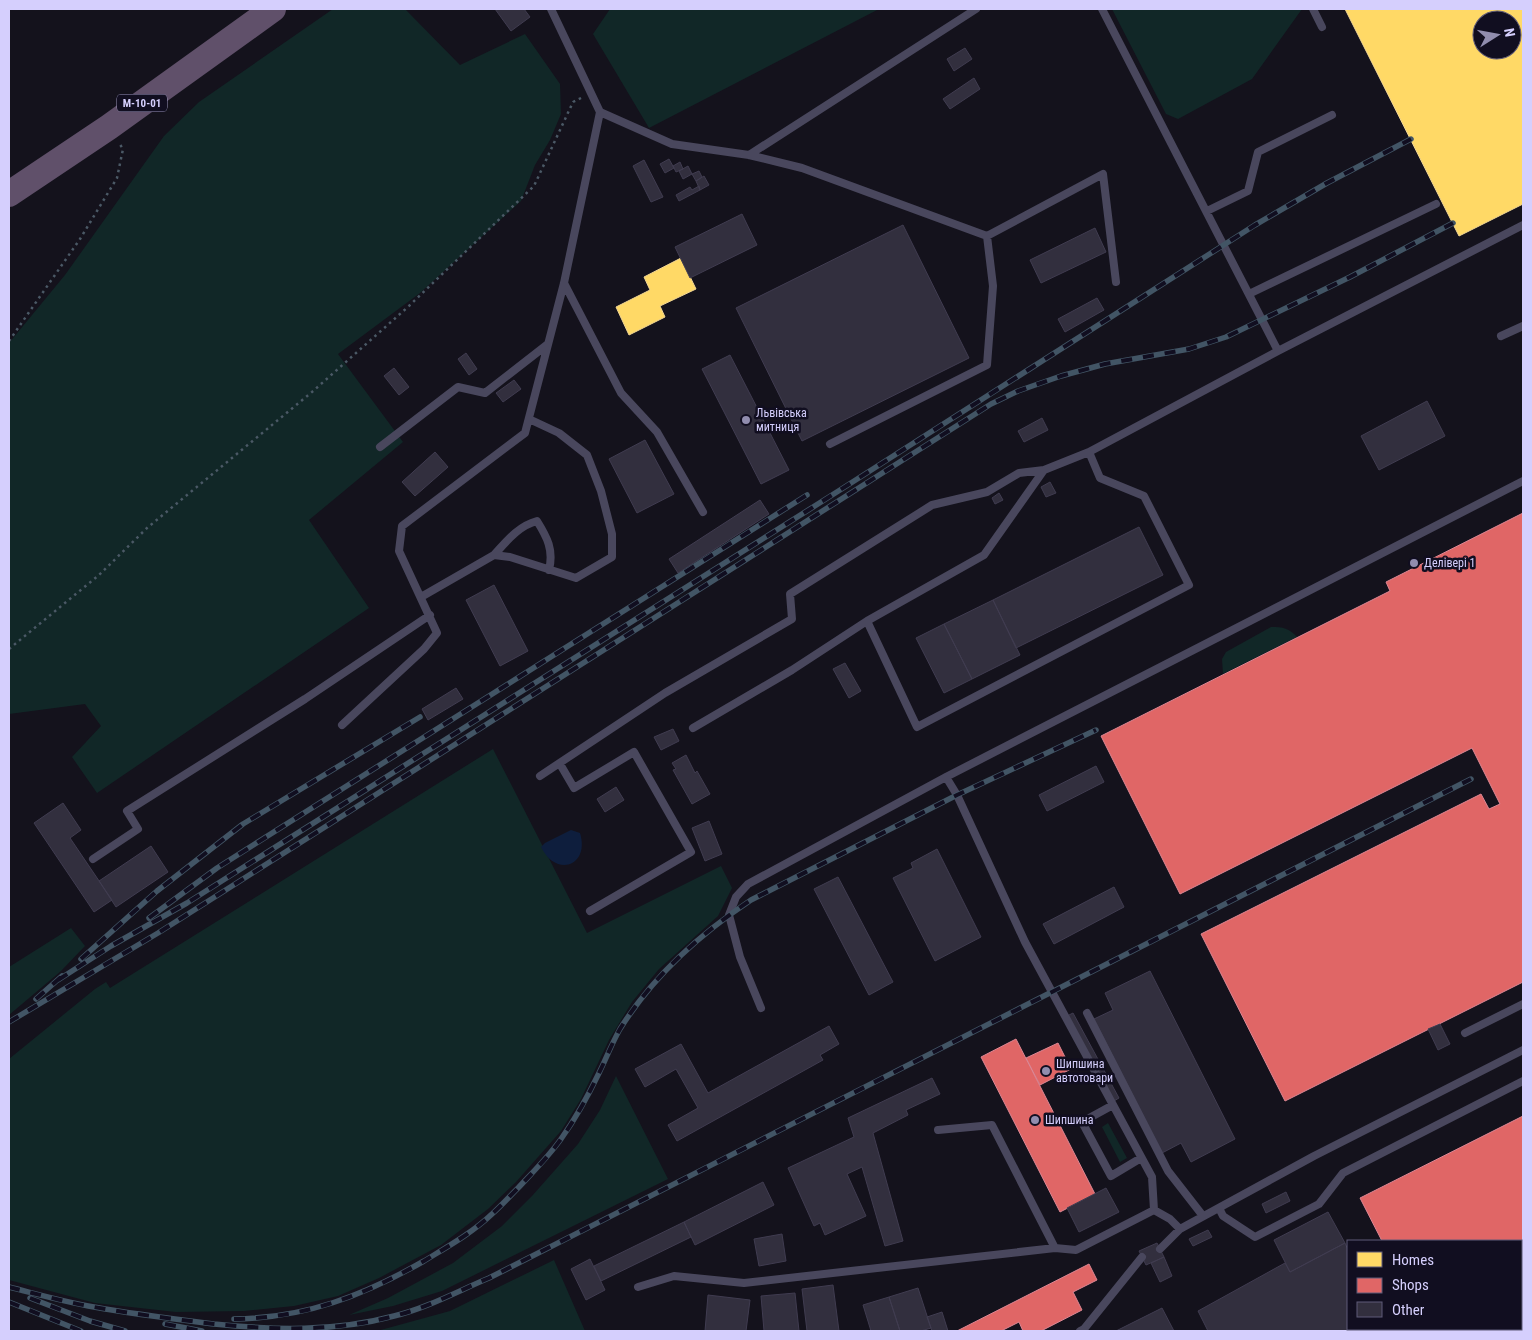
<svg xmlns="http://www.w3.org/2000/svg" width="1532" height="1340" font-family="'Roboto Condensed',sans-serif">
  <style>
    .green { fill: #112727 }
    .water { fill: #0e1e3d }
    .homes { fill: #ffd966; stroke: #f2d693; fill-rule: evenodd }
    .shops { fill: #e06666; stroke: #dd8693 }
    .building { fill: #322f3e; stroke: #403c50 }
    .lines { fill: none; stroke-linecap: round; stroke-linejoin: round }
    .path { stroke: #4b5966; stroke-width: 2.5; stroke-dasharray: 2.5 4; stroke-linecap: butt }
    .service { stroke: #49475d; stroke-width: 8 }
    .trunk { stroke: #60506a; stroke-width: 26 }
    .rail-casing { stroke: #425565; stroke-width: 5.5 }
    .rail { stroke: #110e20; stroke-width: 4; stroke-dasharray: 11; stroke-linecap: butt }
    .poi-dot { fill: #918dae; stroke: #110e20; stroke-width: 2 }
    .labels { text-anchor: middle; stroke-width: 5; stroke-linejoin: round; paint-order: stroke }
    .shield { fill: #110e20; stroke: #9a95bb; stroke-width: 1 }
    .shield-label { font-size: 11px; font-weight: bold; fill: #d5cffd }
    .poi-label { font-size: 12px; fill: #d5cffd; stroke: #110e20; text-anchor: start }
  </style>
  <rect width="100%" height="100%" fill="#14121c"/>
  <!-- green -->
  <path class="green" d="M333,9H405L460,65L525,34L560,84L561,114L550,140L535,165L521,201L420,293L338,354L403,442L309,520L369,608L97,793L72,757L101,726L85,704L9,714V343L65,275L164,136L199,102Z
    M610,9H879L649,128L593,34Z
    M1112,9H1302L1252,79L1178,119L1166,114Z
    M1271,627C1283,627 1289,628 1297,637L1223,674L1222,659L1226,652Z
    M493,749L587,933L721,866L732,888L718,916L659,969L632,1002L609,1040L581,1099L561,1131L516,1182L488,1209L441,1245L379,1278L338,1296L294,1306L244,1311L176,1312L95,1303L9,1280V1059L95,989L106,982L110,988Z
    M71,928L85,946L61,971L9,1015V967Z
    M616,1076L668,1179L442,1291L393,1306L349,1315L388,1298L453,1263L502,1226L532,1196L578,1144L600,1110Z
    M1108,1123L1127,1158L1120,1162L1102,1127Z
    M554,1260L585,1331H377L450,1311Z"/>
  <!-- water -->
  <path class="water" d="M571,830L580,833C590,866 556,878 541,847L545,843Z"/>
  <!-- homes -->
  <path class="homes" d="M1345,9H1523V204L1459,236ZM1482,20H1512V50H1482Z
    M681,258L696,289L660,306L665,317L629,335L616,307L650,290L644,277Z"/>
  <!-- shops -->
  <path class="shops" d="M1523,513V982L1285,1101L1201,934L1481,794L1489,809L1500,804L1472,748L1180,894L1101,736L1390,591L1386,582Z
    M1016,1039L1095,1194L1060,1212L981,1057Z
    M1058,1043L1071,1069L1040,1085L1026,1058Z
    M1523,1116V1283L1521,1285V1241H1382L1360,1198Z
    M1089,1264L1097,1280L1073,1292L1082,1310L1041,1331H1023L1019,1322L1001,1331H957Z"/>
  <!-- building -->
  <path class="building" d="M495,9H524L530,17L511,31Z
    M965,48L972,59L954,71L947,59Z
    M974,78L980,89L950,109L943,99Z
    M669,159L674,168L665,173L660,164Z
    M644,160L663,197L651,202L633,166Z
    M680,162L683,169L676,172L673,166Z
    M688,166L692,174L683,179L679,171Z
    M699,171L702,177L696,181L692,174Z
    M704,176L709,185L700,190L696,181Z
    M699,186L700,190L679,201L676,195L690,187L692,190Z
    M742,214L757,245L690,278L675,247Z
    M903,225L969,358L802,441L736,308Z
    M1095,228L1106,252L1041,283L1030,260Z
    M1097,298L1104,310L1065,332L1058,319Z
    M466,353L477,369L469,375L458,359Z
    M730,355L789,470L761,484L702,369Z
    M394,368L409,387L399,395L384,376Z
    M514,380L521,389L503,402L496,393Z
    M1427,401L1445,436L1379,470L1361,436Z
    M1042,418L1048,430L1024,442L1018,431Z
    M645,440L674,494L637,513L609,459Z
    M435,452L448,467L415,496L402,482Z
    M1050,482L1056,493L1046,497L1041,487Z
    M999,493L1003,500L995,504L992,498Z
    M760,500L769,514L678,573L669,559Z
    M1139,527L1163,575L1016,648L993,600Z
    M494,585L528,651L500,666L466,600Z
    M993,600L1020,655L972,679L944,624Z
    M944,624L972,679L944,693L916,638Z
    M845,663L861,691L849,698L833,669Z
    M456,688L463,699L428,720L422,709Z
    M673,729L679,741L661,750L654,737Z
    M686,755L695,773L697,771L710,794L692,804L673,770L676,769L672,763Z
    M1096,766L1104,782L1047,811L1039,795Z
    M616,787L624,800L605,812L597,799Z
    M63,803L81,830L70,838L112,900L94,912L34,823Z
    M709,821L722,854L705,861L692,828Z
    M151,846L168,872L116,907L99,881Z
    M937,849L981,937L935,961L893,878L913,868L911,863Z
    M838,877L893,982L869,995L814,889Z
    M1114,887L1124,907L1054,944L1043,924Z
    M1150,971L1235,1139L1191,1162L1181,1143L1162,1153L1094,1019L1113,1010L1105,993Z
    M1073,1013L1119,1098L1114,1101L1067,1016Z
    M1440,1024L1450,1044L1438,1050L1428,1029Z
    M829,1026L839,1044L820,1055L823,1060L677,1141L668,1125L698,1108L676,1069L645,1087L635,1069L681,1044L708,1093Z
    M932,1078L940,1094L906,1110L908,1115L873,1133L903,1241L885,1246L862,1167L847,1174L866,1216L825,1235L820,1223L814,1226L788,1168L854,1137L848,1118Z
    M763,1182L774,1205L695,1245L684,1222Z
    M1106,1188L1119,1212L1079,1232L1067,1208Z
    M1286,1192L1290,1201L1266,1213L1262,1204Z
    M1328,1212L1345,1243L1290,1272L1274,1240Z
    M684,1222L691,1237L601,1281L594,1266Z
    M1208,1230L1212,1237L1193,1246L1189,1239Z
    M782,1234L786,1261L759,1266L754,1239Z
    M1157,1243L1164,1257L1146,1265L1139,1251Z
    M1345,1243L1348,1250V1329H1393L1394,1331H1208L1198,1311L1285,1263L1290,1272Z
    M1164,1257L1172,1276L1160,1282L1151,1263Z
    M590,1259L605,1290L586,1300L571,1269Z
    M833,1285L839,1331H807L802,1289Z
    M918,1288L931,1328L921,1331H900L889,1297Z
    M795,1293L799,1331H764L761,1296Z
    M708,1295L750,1300L746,1331H705Z
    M889,1297L900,1331H871L863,1305Z
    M1162,1308L1174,1331H1116Z
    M942,1312L948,1331H932L927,1317Z"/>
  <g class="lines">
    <!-- path -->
    <path class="path" d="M9,341L80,239L117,178L123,149L119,143
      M9,649L99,575L147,528L312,392L409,306L534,186L573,102L583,97"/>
    <!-- service -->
    <path class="service" d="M1102,9L1278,351
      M1313,9L1322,27
      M600,112L672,144L749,155L802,168L987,236L1103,174L1116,282
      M749,155L976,9
      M1207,211L1248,191L1258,152L1332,115
      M564,283L621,393L657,432L703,512
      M1249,294L1436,204
      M1501,336L1523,326
      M830,444L987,365L993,286L987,236
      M380,447L458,387L485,393L548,344
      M1089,452L1100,478L1144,496L1189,585L917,727L867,621L984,555L1044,470L1089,452L1278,351L1523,225
      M494,555C506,542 518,526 537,521C547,537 554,550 549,570
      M421,597L494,555L510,557L576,578L612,557V534L601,491L587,455L559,433L529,419
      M342,725L424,649L437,633L399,551L402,526L525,433L564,283L600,112L551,9
      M693,728L792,670L867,621
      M560,764L574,788L634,752L691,852L590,911
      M540,776L665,693L792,619L790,594L932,505L987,492L1019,473L1044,470
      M946,777L957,795L1025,942L1152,1177L1154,1210
      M93,859L138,829L127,811L305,699L430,615
      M761,1008L740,957L729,915L736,897L748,884L946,777L1523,481
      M1087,1013L1168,1171L1203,1216
      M1465,1033L1523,1004
      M1113,1105L1082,1122L1111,1176L1141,1158
      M938,1130L992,1125L1055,1248
      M1219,1208L1223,1216L1255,1237L1319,1204L1343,1173L1523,1081
      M1154,1210L1170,1219L1180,1229
      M1160,1249L1180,1229L1314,1156L1523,1050
      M638,1287L674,1276L744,1283L1055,1248L1076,1250L1154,1210
      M1080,1331L1084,1329L1142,1257"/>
    <!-- trunk -->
    <path class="trunk" d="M9,194L109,127L273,9"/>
    <!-- rail casing -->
    <g class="rail-casing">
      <path id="rail" d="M149,918L217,868L807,495
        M81,959L157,891L243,824L420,717
        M58,980L111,946L187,903L840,490L1255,225L1327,183L1411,139
        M36,999L62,976
        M9,1022L158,933L991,404L1018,391L1061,376L1105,364L1189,349L1226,337L1350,277L1453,223
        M9,1287C37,1294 65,1302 94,1307C133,1314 174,1319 214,1324C274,1330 335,1332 394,1316C427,1308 458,1291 489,1278L1471,779
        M1521,1295L1523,1294
        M30,1298L90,1321L125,1331
        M9,1302L81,1331
        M234,1319C305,1318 363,1296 424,1261C447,1247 472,1233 492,1214C501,1206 510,1196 519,1187C533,1172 549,1156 561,1139C576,1118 588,1096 599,1073C606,1059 612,1043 620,1029C653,976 700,934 751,900L957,795L1096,730
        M165,1324L202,1331
        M1449,1331L1454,1329
        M1509,1331L1514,1329"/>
    </g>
    <!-- rail -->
    <use href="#rail" class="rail"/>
  </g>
  <!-- markers -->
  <g class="poi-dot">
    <circle cx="746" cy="420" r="5"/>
    <circle cx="1414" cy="563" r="5"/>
    <circle cx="1046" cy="1071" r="5"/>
    <circle cx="1035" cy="1120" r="5"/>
  </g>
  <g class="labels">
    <!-- shield labels -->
    <rect class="shield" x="117" y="94.5" width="50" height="17" rx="4"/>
    <g class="shield-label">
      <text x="142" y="107">М-10-01</text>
    </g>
    <!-- poi labels -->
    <g class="poi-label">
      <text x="756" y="417">Львівська<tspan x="756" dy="14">митниця</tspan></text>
      <text x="1424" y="567">Делівері 1</text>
      <text x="1056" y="1068">Шипшина<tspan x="1056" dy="14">автотовари</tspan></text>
      <text x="1045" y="1124">Шипшина</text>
    </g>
  </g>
  <!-- border -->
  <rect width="1532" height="1340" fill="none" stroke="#d5cffd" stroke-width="20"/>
  <!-- legend -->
  <rect x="1347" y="1240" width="175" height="90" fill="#110e20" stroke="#5f5b78"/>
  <rect x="1357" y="1252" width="25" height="15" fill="#ffd966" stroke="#5f5b78"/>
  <text x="1392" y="1265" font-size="15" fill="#d5cffd">Homes</text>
  <rect x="1357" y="1278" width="25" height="15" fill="#e06666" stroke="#5f5b78"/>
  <text x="1392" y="1290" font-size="15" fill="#d5cffd">Shops</text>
  <rect x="1357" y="1302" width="25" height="15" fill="#322f3e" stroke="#5f5b78"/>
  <text x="1392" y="1315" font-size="15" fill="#d5cffd">Other</text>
  <!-- north arrow -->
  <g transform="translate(1497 35) rotate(79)"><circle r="24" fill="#110e20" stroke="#5f5b78"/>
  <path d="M0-4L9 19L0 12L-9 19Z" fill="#918dae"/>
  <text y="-8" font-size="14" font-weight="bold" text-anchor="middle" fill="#d5cffd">N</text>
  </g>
</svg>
